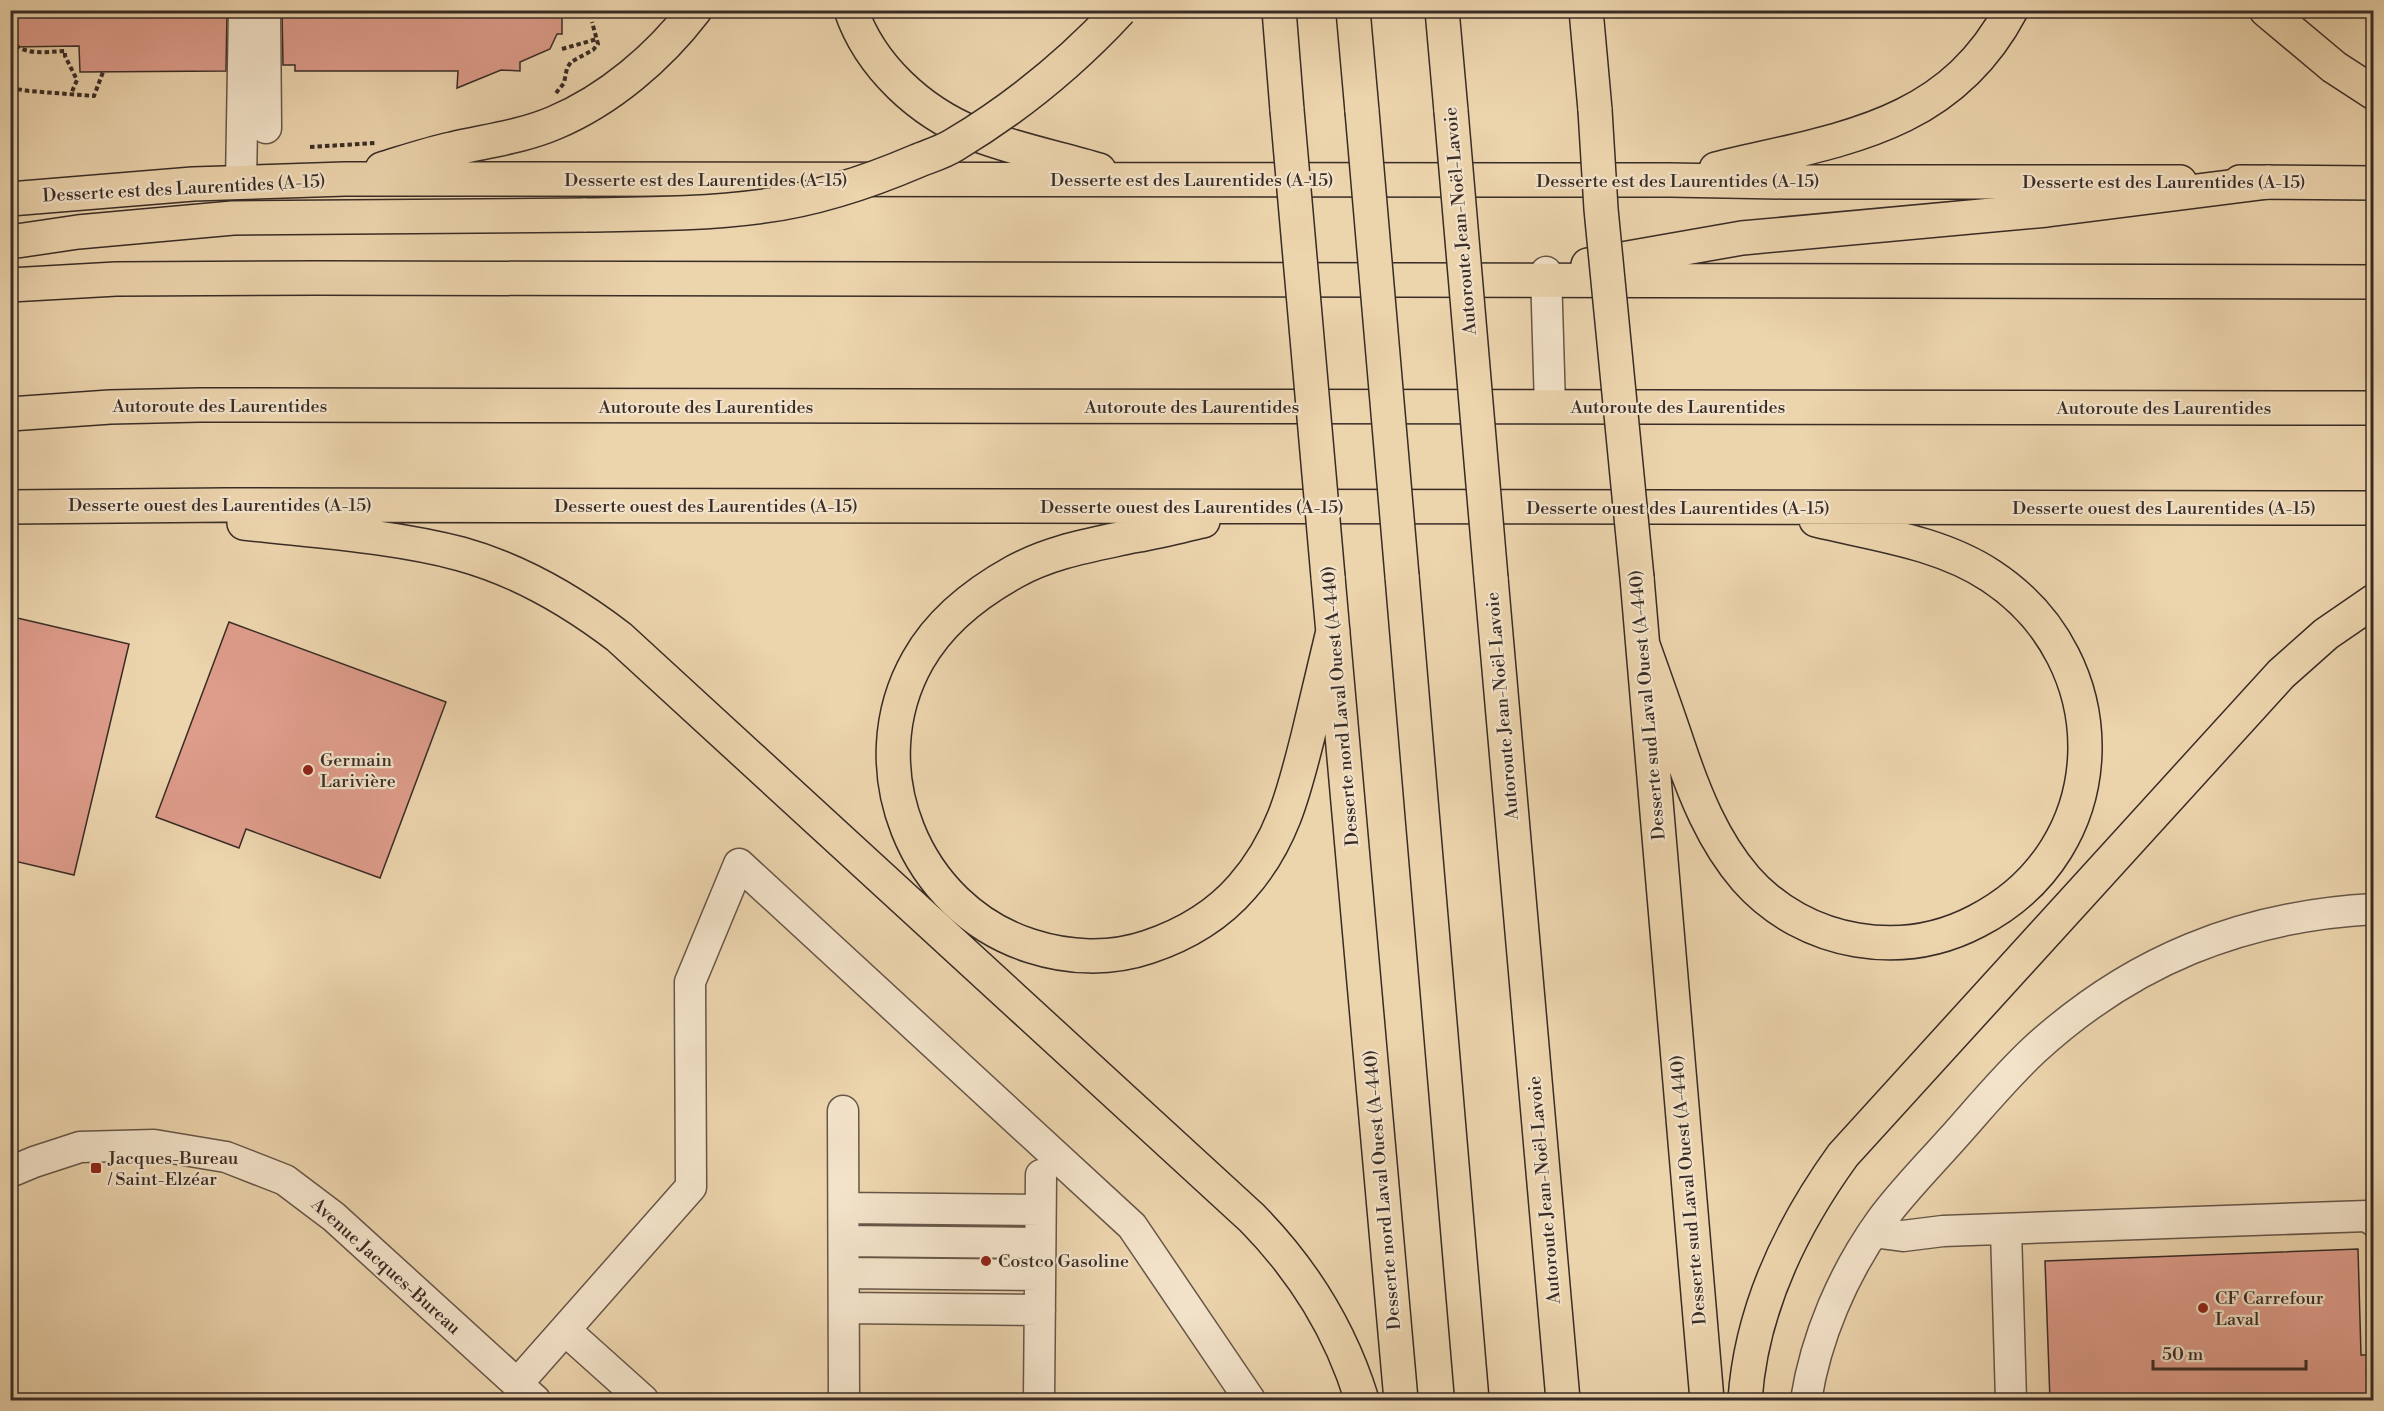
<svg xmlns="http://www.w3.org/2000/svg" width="2384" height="1411" font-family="'Libre Bodoni',serif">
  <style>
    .building { fill: #de9c8b; stroke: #392c26; stroke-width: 1.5 }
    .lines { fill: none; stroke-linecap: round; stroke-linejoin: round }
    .minor-casing { stroke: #665648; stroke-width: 33 }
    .major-casing { stroke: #392c26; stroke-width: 36 }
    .highway-casing { stroke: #392c26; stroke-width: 36 }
    .path { stroke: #392c26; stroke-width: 4; stroke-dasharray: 4.5 3; stroke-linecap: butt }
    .minor { stroke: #f3e3ca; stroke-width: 30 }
    .major { stroke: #ecd4ad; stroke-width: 33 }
    .highway { stroke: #ecd4ad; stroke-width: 33 }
    .major-bridge-casing { stroke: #392c26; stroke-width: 36; stroke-linecap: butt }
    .highway-bridge-casing { stroke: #392c26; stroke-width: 36; stroke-linecap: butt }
    .major-bridge { stroke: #ecd4ad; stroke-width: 33 }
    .highway-bridge { stroke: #ecd4ad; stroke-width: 33 }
    .poi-dot { fill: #8f2418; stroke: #f3e3ca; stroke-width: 2 }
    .labels { text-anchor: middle; stroke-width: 4.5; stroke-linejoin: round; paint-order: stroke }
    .street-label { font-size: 18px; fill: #392c26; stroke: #f3e3ca }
    .poi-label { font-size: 18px; fill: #392c26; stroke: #f3e3ca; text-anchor: start }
  </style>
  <rect width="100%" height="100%" fill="#ecd4ad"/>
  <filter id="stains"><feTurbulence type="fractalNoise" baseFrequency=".00333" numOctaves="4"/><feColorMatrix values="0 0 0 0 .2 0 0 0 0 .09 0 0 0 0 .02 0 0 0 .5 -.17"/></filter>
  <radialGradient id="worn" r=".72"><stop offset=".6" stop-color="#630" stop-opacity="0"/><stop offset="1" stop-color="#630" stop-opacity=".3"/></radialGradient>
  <!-- building -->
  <path class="building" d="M10,10H227L226,71L80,72L79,46L10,47Z
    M282,10H562V34H557L550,49L520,62V71L501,70L457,88L458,71H295V65H283Z
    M13,617L129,644L74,875L10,860V626Z
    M229,622L446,702L380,878L246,829L239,848L156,817Z
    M2358,1249L2361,1355H2373V1401H2050L2045,1261Z"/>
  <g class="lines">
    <!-- minor casing -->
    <g class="minor-casing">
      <path id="minor" d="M265,10L266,128
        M241,182L244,10
        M1546,272L1550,407
        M843,1111L844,1400
        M10,1172L34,1162L80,1147L154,1145L226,1157L285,1180L334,1217L535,1400
        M844,1208L1040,1210
        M2006,1230L2011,1400
        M1873,1232L1903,1236L1943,1231L2367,1216L2374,1221
        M844,1241L1040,1243
        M844,1273L1040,1275
        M844,1308L1040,1310
        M565,1330L643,1400
        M517,1384L691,1187L690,982L739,864L1132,1226L1250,1400
        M1039,1400L1041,1175
        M1806,1400C1816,1337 1843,1274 1880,1222C1901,1193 1927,1167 1951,1140C1978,1110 2004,1078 2034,1050C2131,961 2242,916 2374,909"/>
    </g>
    <!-- major casing -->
    <g class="major-casing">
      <path id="major" d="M851,10C870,66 920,112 975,134C1014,149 1058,158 1099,170
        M1279,10L1287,110
        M1586,10L1595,110
        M2266,10L2334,67L2374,93
        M382,169C405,162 428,154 452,149C486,141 521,137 554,123C609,100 659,57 695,10
        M1716,169C1834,140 1947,131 2011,10
        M2240,182L2374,183
        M10,199L193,184L345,179L1670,180L1786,182H2180
        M10,507L226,505L2374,508
        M1203,521C1180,526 1157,532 1133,536C1092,545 1052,551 1014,572C976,593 940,621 918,660C857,767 914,909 1031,946C1068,958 1110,960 1148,947C1184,935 1217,916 1242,887C1282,842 1294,792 1308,736C1316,701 1325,666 1333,631
        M244,523C313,531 394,536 461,554C519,570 572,601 619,637L1252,1218C1304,1271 1340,1329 1362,1400
        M1328,577L1401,1400
        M1637,578L1707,1400
        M1643,645C1655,679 1667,712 1678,745C1694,793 1713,841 1746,879C1775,912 1815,933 1857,940C1899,947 1939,941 1977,921C2117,849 2120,661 1991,576C1940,542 1874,534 1816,520
        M1745,1400C1751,1311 1791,1227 1843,1155L2281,674L2326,634L2374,601"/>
    </g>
    <!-- highway casing -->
    <g class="highway-casing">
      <path id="highway" d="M1353,10L1362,111
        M1442,10L1451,111
        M10,242L78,232L233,218L586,215
        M1588,265L1742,238L2047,210L2268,182
        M10,285L116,279L316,278L2374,282
        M10,414L110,407L200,405L2374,408
        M1402,576L1472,1400
        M1491,578L1563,1400"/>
    </g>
    <!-- path -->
    <path class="path" d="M10,41C25,56 45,52 65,51V56L77,80L71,94
      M562,49L597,39
      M10,88L29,91L94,96L103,72
      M556,93L564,83L567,68L571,62L593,50L598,44L592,22
      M310,147L376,143"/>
    <!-- minor -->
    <use href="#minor" class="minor"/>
    <!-- major -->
    <use href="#major" class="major"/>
    <!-- highway -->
    <use href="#highway" class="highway"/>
    <!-- major-bridge casing -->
    <g class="major-bridge-casing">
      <path id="major-bridge" d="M1287,110L1328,577
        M1595,110L1601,209L1637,578"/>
    </g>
    <!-- highway-bridge casing -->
    <g class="highway-bridge-casing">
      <path id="highway-bridge" d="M1362,111L1402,576
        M1451,111L1491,578
        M586,215C646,214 705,214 764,206C817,199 868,182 917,161C929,156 943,152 954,145C1016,108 1071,63 1120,10"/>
    </g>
    <!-- major-bridge -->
    <use href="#major-bridge" class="major-bridge"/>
    <!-- highway-bridge -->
    <use href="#highway-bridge" class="highway-bridge"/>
  </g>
  <!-- markers -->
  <g class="poi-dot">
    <circle cx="308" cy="770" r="6"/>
    <rect x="90" y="1162" width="12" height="12" rx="3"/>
    <circle cx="986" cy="1261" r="6"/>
    <circle cx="2203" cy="1308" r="6"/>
  </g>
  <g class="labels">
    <!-- street labels -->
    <g class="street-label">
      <text x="706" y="186">Desserte est des Laurentides (A-15)</text>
      <text x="1192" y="186">Desserte est des Laurentides (A-15)</text>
      <text x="1678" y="187">Desserte est des Laurentides (A-15)</text>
      <text x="2164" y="188">Desserte est des Laurentides (A-15)</text>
      <text transform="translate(184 188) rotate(-3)" y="6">Desserte est des Laurentides (A-15)</text>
      <text transform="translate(1460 221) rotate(-95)" y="6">Autoroute Jean-Noël-Lavoie</text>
      <text x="220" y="412">Autoroute des Laurentides</text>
      <text x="706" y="413">Autoroute des Laurentides</text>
      <text x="1192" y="413">Autoroute des Laurentides</text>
      <text x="1678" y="413">Autoroute des Laurentides</text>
      <text x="2164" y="414">Autoroute des Laurentides</text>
      <text x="220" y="511">Desserte ouest des Laurentides (A-15)</text>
      <text x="706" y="512">Desserte ouest des Laurentides (A-15)</text>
      <text x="1192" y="513">Desserte ouest des Laurentides (A-15)</text>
      <text x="1678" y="514">Desserte ouest des Laurentides (A-15)</text>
      <text x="2164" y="514">Desserte ouest des Laurentides (A-15)</text>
      <text transform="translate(1647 705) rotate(-95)" y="6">Desserte sud Laval Ouest (A-440)</text>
      <text transform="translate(1340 706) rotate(-95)" y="6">Desserte nord Laval Ouest (A-440)</text>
      <text transform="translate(1502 706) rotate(-95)" y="6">Autoroute Jean-Noël-Lavoie</text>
      <text transform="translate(1382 1190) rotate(-95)" y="6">Desserte nord Laval Ouest (A-440)</text>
      <text transform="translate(1544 1190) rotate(-95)" y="6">Autoroute Jean-Noël-Lavoie</text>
      <text transform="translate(1688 1190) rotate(-95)" y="6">Desserte sud Laval Ouest (A-440)</text>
      <text transform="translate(386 1266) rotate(42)" y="6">Avenue Jacques-Bureau</text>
    </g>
    <!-- poi labels -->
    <g class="poi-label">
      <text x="320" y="766">Germain<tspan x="320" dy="21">Larivière</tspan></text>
      <text x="108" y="1164">Jacques-Bureau<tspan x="108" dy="21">/ Saint-Elzéar</tspan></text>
      <text x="998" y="1267">Costco Gasoline</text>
      <text x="2215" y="1304">CF Carrefour<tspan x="2215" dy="21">Laval</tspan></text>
    </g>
  </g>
  <!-- margin -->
  <rect width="2384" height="1411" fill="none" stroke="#ecd4ad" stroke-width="36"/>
  <rect x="12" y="12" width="2360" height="1387" fill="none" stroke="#392c26" stroke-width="3"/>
  <rect x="18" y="18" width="2348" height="1375" fill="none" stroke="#392c26" stroke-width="1.5"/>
  <!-- scale -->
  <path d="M2153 1360v9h153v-9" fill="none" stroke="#392c26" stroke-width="3"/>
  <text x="2162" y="1360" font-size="18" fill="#392c26" stroke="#f3e3ca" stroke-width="4.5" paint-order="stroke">50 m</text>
  <rect width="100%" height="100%" filter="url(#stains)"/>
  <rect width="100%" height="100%" fill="url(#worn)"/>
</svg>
